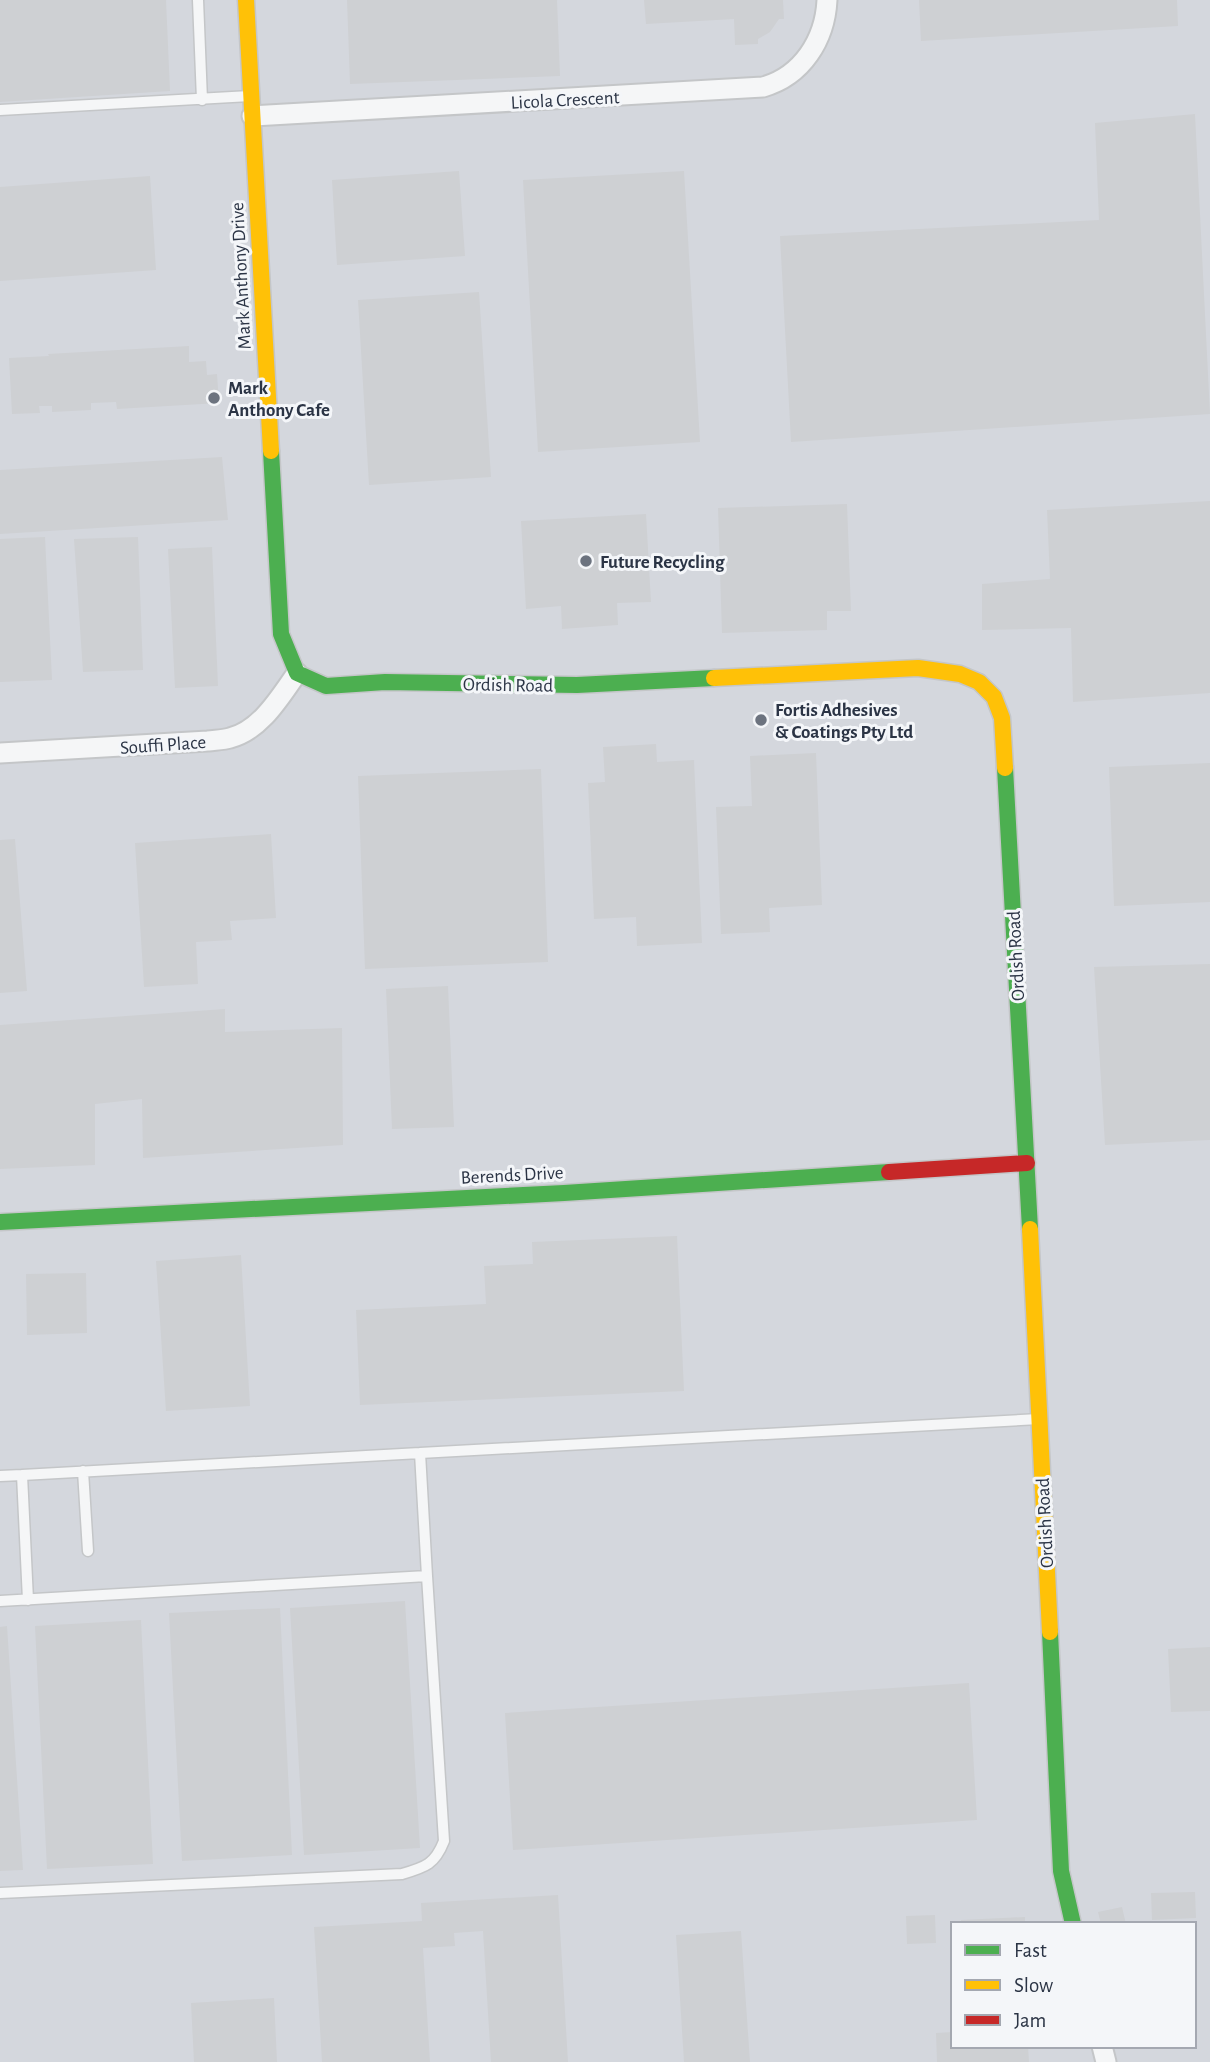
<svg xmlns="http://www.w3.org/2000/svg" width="1210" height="2062" font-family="'Alegreya Sans',sans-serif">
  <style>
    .built { fill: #d4d7dd; fill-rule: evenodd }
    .building { fill: #ced0d3 }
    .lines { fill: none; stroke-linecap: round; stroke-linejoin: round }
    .lane-casing { stroke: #c4c6c8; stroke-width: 13 }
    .street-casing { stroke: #c4c6c8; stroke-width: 23 }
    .fast-casing { stroke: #c4c6c8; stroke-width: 19 }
    .slow-casing { stroke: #c4c6c8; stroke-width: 19 }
    .jam-casing { stroke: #c4c6c8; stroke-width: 19 }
    .lane { stroke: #f5f6f7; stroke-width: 10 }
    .street { stroke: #f5f6f7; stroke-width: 19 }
    .fast { stroke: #4caf50; stroke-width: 16 }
    .slow { stroke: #ffc107; stroke-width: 16 }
    .jam { stroke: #c62828; stroke-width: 16 }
    .poi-dot { fill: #6c737f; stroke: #f4f6f9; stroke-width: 2.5 }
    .labels { text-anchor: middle; stroke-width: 6; stroke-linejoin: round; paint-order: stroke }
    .street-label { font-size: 19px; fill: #2b3445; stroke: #f4f6f9 }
    .poi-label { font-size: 19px; font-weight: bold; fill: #2b3445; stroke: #f4f6f9; text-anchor: start }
  </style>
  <rect width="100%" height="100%" fill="#e6e8ea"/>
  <!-- built -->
  <path class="built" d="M0,0H1210V2062H0ZM953,1924H1194V2046H953Z"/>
  <!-- building -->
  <path class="building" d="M0,0H166L170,91L0,102Z
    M347,0H557L560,76L350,84Z
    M644,0H783L784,19H779L770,32L758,39V44L735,45L734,19L646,24Z
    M919,0H1177L1178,26L921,41Z
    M1195,114L1210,414L791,442L780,236L1099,220L1095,123Z
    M459,171L465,256L337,265L332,180Z
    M684,171L700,442L538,452L523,180Z
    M150,176L156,270L0,281V187Z
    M479,292L491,477L369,485L358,300Z
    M189,346V362L206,361L207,375L217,374L219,403L117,409L116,402L91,403V410L52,412V406H39L40,413L12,414L9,358L49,356L48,354Z
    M222,457L228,520L0,534V470Z
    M1210,501V693L1073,702L1071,628L982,630V584L1050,579L1047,510Z
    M847,504L851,611H827V630L722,633L718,508Z
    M646,514L651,602L617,603L618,625L562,629L561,606L526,609L521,521Z
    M45,537L52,680L0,682V539Z
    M138,537L143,670L83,672L74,539Z
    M212,547L218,686L175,688L168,549Z
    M656,744L657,762L694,760L702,943L637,946L636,917L594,919L588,783L605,782L603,747Z
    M816,753L822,905L769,908L770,932L721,934L716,807L752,806L750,756Z
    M1210,763V902L1114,906L1109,767Z
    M541,769L548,962L365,969L358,776Z
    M271,834L276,918L230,921L232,940L196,942L198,984L144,987L135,843Z
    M15,839L27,991L0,993V840Z
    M1210,964V1140L1105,1145L1094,967Z
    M448,986L454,1127L392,1129L386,989Z
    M225,1009V1032L342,1028L343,1145L143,1158L142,1099L95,1104V1165L0,1169V1025Z
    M677,1236L684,1391L360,1405L356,1310L486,1304L484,1266L533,1264L532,1242Z
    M241,1255L250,1406L166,1411L156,1261Z
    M86,1273L87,1333L27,1335L26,1274Z
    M405,1601L420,1848L304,1855L290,1608Z
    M280,1608L292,1855L182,1861L169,1613Z
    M141,1620L153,1864L47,1869L35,1626Z
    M7,1626L23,1870L0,1871V1627Z
    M1210,1647V1711L1171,1712L1168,1649Z
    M969,1683L977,1820L513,1850L505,1713Z
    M1195,1892L1196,1918L1152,1920L1151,1893Z
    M558,1895L568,2062H491L483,1931L454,1933L455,1946L423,1948L430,2062H322L314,1927L422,1921L421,1903Z
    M1122,1907L1126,1924H1101L1098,1912Z
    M935,1915L936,1943L907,1944L906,1916Z
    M1025,1917V1924H961V1920Z
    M741,1931L750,2062H684L676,1935Z
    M274,1998L277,2062H194L191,2003Z
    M953,2032V2046H1028L1029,2062H937L936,2033Z"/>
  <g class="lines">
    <!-- lane casing -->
    <g class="lane-casing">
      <path id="lane" d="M198,0L202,100
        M0,110L250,96
        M83,1471L88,1551
        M0,1476L22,1475
        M28,1600L22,1475L420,1453
        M0,1601L427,1576L420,1453L1039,1419
        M0,1893L402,1874C426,1867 435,1864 444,1841L427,1576"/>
    </g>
    <!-- street casing -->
    <g class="street-casing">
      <path id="street" d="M252,116L763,87C802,76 825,40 827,0
        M0,753L208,741C215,740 223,740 230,738C261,730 280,697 297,673
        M1102,2046L1106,2062"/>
    </g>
    <!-- fast casing -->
    <g class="fast-casing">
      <path id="fast" d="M271,451L281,634L297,673L326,686L385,682L577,685L714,678
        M1005,768L1030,1229
        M0,1222L564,1193L889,1172
        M1050,1632L1061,1871L1073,1924"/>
    </g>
    <!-- slow casing -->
    <g class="slow-casing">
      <path id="slow" d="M246,0L271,451
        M714,678L918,668L960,674L979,682L994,697L1002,718L1005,768
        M1030,1229L1050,1632"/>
    </g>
    <!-- jam casing -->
    <g class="jam-casing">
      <path id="jam" d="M889,1172L1027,1163"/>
    </g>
    <!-- lane -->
    <use href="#lane" class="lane"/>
    <!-- street -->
    <use href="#street" class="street"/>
    <!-- fast -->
    <use href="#fast" class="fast"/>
    <!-- slow -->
    <use href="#slow" class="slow"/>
    <!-- jam -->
    <use href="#jam" class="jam"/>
  </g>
  <!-- markers -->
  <g class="poi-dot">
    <circle cx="214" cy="398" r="7"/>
    <circle cx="586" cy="561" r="7"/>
    <circle cx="761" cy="720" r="7"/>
  </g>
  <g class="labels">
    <!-- street labels -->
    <g class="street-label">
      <text transform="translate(565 99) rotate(-3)" y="7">Licola Crescent</text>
      <text transform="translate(240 276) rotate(-93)" y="7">Mark Anthony Drive</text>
      <text transform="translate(508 684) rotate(1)" y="7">Ordish Road</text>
      <text transform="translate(163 744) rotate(-4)" y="7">Souffi Place</text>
      <text transform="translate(1015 956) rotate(-93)" y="7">Ordish Road</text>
      <text transform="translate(512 1174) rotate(-3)" y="7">Berends Drive</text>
      <text transform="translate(1044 1523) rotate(-93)" y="7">Ordish Road</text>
    </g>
    <!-- poi labels -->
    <g class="poi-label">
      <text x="228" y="394">Mark<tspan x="228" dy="22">Anthony Cafe</tspan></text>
      <text x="600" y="568">Future Recycling</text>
      <text x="775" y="716">Fortis Adhesives<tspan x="775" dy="22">&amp; Coatings Pty Ltd</tspan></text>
    </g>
  </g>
  <!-- legend -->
  <rect x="951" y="1922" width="245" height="126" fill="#f4f6f9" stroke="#a4a8b1" stroke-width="2"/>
  <rect x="965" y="1945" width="35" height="10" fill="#4caf50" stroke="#a4a8b1" stroke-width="2"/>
  <text x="1014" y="1957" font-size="21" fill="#2b3445">Fast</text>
  <rect x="965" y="1980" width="35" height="10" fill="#ffc107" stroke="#a4a8b1" stroke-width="2"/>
  <text x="1014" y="1992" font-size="21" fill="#2b3445">Slow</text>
  <rect x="965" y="2015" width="35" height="10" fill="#c62828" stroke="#a4a8b1" stroke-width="2"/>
  <text x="1014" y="2027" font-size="21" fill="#2b3445">Jam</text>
</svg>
